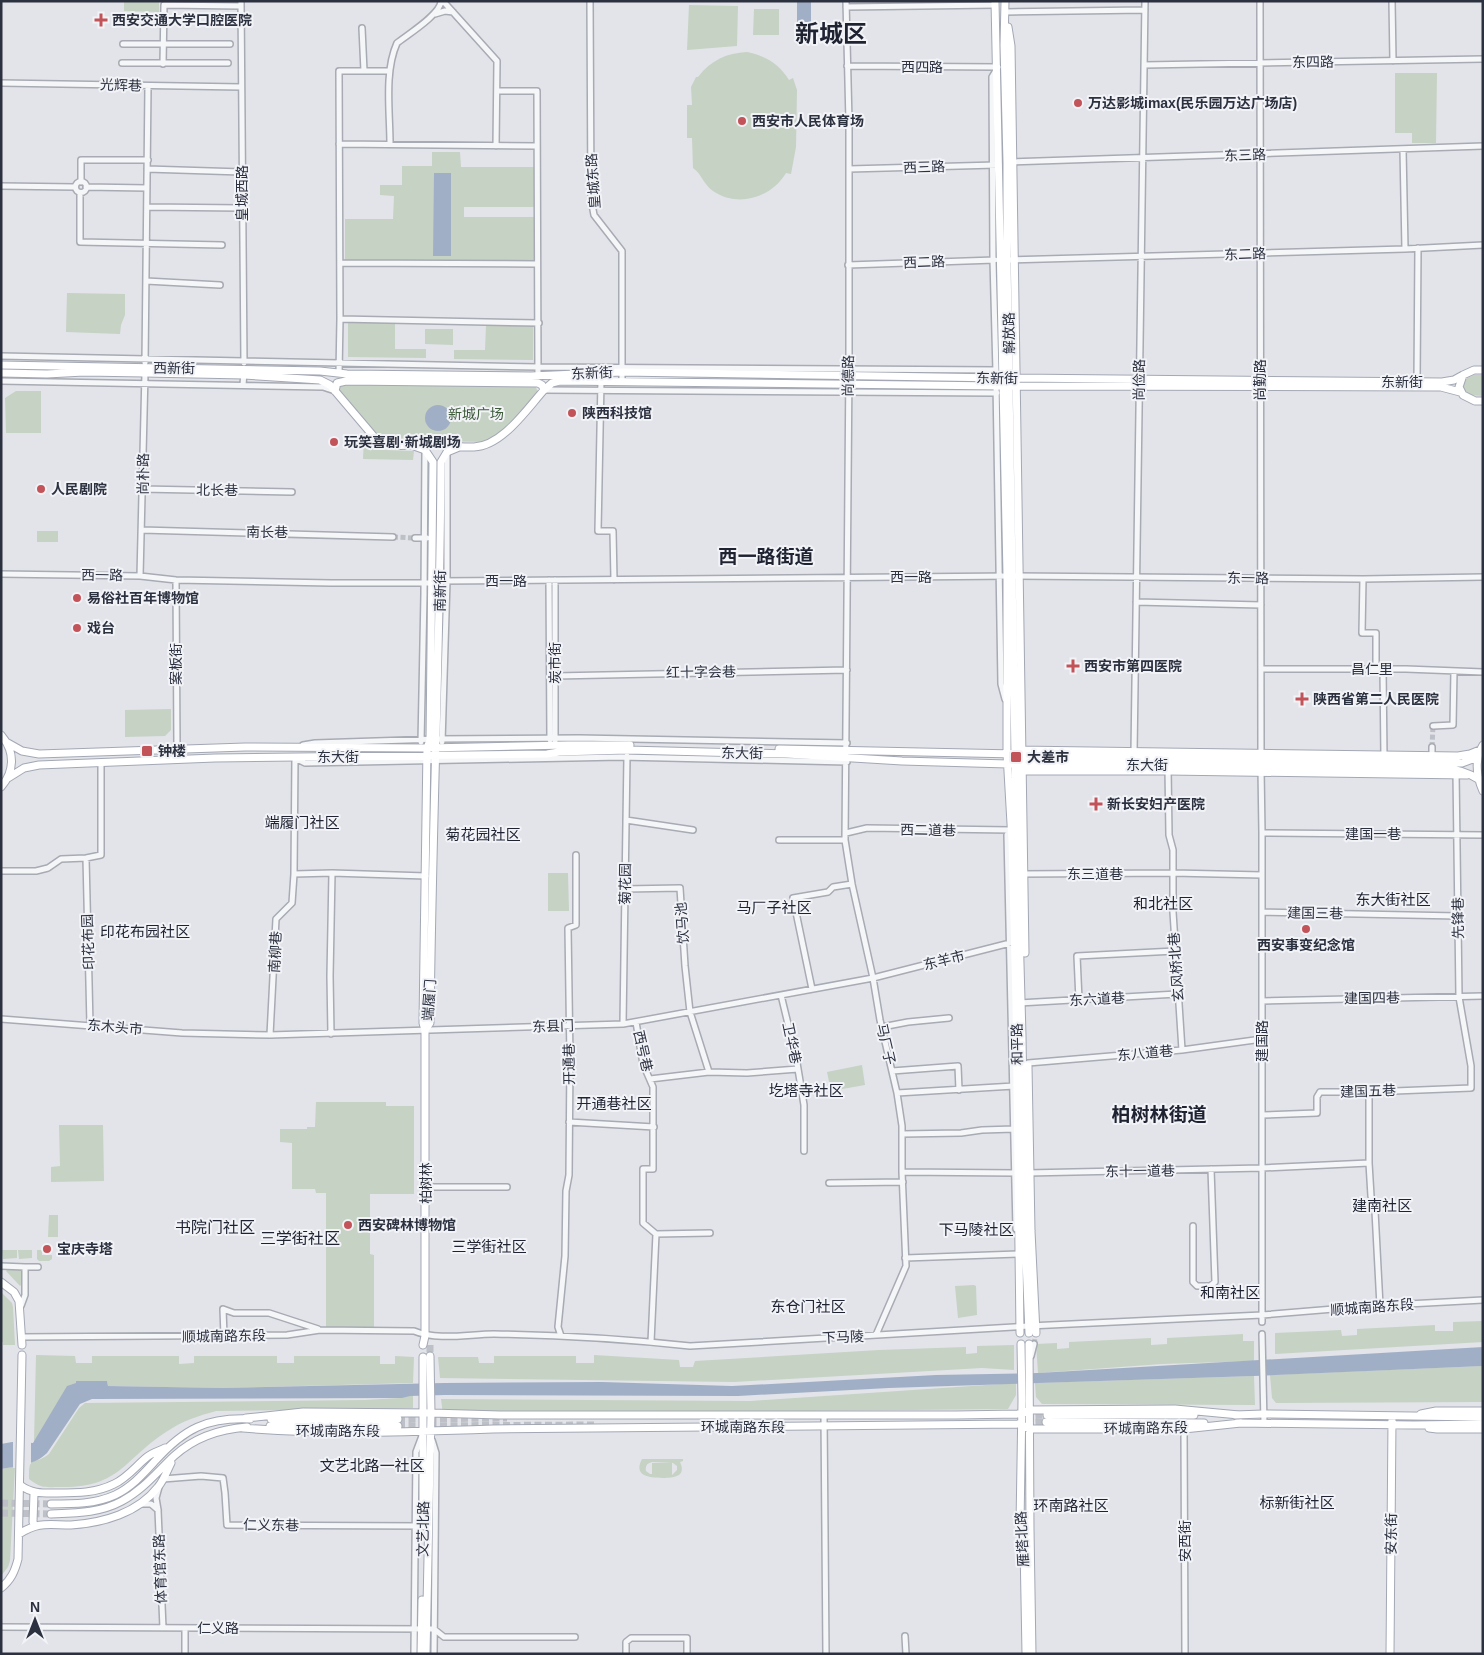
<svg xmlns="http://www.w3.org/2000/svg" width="1484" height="1655" font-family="Helvetica,'Noto Sans SC',sans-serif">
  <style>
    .green { fill: #c6d2c4; fill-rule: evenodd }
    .water { fill: #a1afc6 }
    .pier { fill: #e2e4e9 }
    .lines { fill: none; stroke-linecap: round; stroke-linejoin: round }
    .minor-tunnel { stroke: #bec0c7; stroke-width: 5; stroke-dasharray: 5 2.5; stroke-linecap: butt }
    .major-tunnel { stroke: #bec0c7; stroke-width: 7; stroke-dasharray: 7 3.5; stroke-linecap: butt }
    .minor-casing { stroke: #a8abb3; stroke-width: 8 }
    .major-casing { stroke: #a3a8b4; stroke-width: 9 }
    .minor { stroke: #f5f6f8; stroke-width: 5 }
    .major { stroke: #fff; stroke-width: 7 }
    .poi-dot { fill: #c25358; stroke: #f2f3f7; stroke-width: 2 }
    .labels { text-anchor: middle; stroke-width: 4; stroke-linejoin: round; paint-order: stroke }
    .poi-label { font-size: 14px; font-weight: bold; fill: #2c3140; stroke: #f2f3f7; text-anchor: start }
    .street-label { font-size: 14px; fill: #2c3140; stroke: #f2f3f7 }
    .park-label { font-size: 14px; fill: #3d5a3a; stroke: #f2f3f7 }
    .neighbourhood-label { font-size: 15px; fill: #1e2231; stroke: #f2f3f7 }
    .quarter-label { font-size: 16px; fill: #1e2231; stroke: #f2f3f7 }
    .district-label { font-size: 19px; font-weight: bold; fill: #1e2231; stroke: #f2f3f7 }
    .town-label { font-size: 24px; font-weight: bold; fill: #1e2231; stroke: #f2f3f7 }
  </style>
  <rect width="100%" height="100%" fill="#e2e4e9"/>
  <!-- green -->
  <path class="green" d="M124,1H159V12L124,11Z
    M689,5L738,6L737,46L687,50Z
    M754,9H779V35H753Z
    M747,52C766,56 779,64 789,80L793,78L797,90L796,147L791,174L786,173C771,198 738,208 713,191C704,185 701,173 693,168L692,138H687V105H692L691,87L696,77H698C711,60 727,53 747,52Z
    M1395,73H1437L1436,143H1412V133H1395Z
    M432,152H460L461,167H534V207H464V217H534V261L345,260V219H393L394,196L380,195V185H402V166H432Z
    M67,293L125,294V315L121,325L120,334L66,332Z
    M348,322H395V349H426V358L348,357Z
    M486,325L533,326V360L454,359V350H485Z
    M425,329H453V345L425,344Z
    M1474,375H1483V396C1469,396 1458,394 1467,378Z
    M338,384L535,385L537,390V393L496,437L485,442L395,440L385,439L379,436L337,389Z
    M16,391H41V433H6L5,398Z
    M364,438L385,450L414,451L413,460L363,459Z
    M37,531H58V542H37Z
    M171,709V730L165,736L125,737V710Z
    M548,873H568L569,911H548Z
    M862,1065L865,1085L831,1091L827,1072Z
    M316,1102H386V1106H414V1194H370V1254L374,1255V1327H326V1193H316L315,1189H292V1143L280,1142V1129H307V1127H315Z
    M59,1125H103L104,1181L51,1182V1167L60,1166Z
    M49,1215H58V1237H48Z
    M2,1250H17V1258L3,1259Z
    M18,1250H32V1258L19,1259Z
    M37,1250H42V1255H52V1259L49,1261H39L37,1259Z
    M8,1269L21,1270L22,1284L20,1286L6,1271Z
    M974,1285L976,1286L977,1315L958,1318L955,1286Z
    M1,1292L12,1303L13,1307L15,1345H3V1342H1Z
    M1483,1321V1342L1275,1354V1333L1341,1330L1342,1336L1357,1335V1329L1435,1325V1331H1453V1322Z
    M1243,1334V1341H1254V1361L1162,1364L1038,1373L1036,1344L1057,1343V1349L1069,1348V1342L1151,1338V1345L1167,1344V1338Z
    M1014,1345V1370L982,1368L734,1382L440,1378L438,1357H478L479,1363H494V1356H576V1363H594V1355L679,1360L680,1367H693L695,1361L879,1350L966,1347V1354L977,1353V1346Z
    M36,1355L75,1356L76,1363H92V1356H179V1364L194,1363V1356H277V1363H294V1356H380V1364H395V1356L414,1357L413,1383L223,1388L108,1386L107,1381H76L77,1383L34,1442Z
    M1483,1366V1402L1276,1403L1272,1398L1270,1375Z
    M1254,1376L1255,1405L1042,1404L1036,1397L1035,1383Z
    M1016,1383V1395L1008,1409L443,1415L441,1399L751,1401Z
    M413,1394V1408L216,1411C198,1416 182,1421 166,1432C124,1459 120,1488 61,1487C45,1487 42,1489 29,1479C29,1453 32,1467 49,1454L79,1408L85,1403L365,1400L400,1398V1396Z
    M642,1459H683V1461L680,1462C687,1477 673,1478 662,1478C649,1478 633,1476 642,1459ZM652,1462L673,1463L677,1466V1470L672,1475V1463H652V1474H668H650L646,1471C645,1466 647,1463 652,1462Z
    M12,1467H15L10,1561L8,1567L1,1576V1469Z"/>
  <!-- water -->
  <path class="water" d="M797,1H811V23H797Z
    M434,173H451V256H433Z
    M425 418a13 13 0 1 1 26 0a13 13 0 1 1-26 0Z
    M1483,1347V1366L1254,1376L889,1388L738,1396L445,1395L410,1396L402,1398L92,1399L80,1404L47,1453C35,1465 17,1466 1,1469V1444L12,1442L33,1443L67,1386L76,1383V1381H107L108,1386L223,1388L444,1383L602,1382L732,1386L936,1375L1038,1373Z"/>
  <!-- pier -->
  <path class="pier" d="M13,1441H31V1464L20,1468H13Z"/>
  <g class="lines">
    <!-- minor-tunnel -->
    <path class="minor-tunnel" d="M393,537L415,538
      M1432,747L1433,726
      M1034,1344L1036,1333"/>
    <!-- major-tunnel -->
    <path class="major-tunnel" d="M430,1345V1356
      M1025,1416L1047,1415
      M398,1419L507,1418
      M1025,1423L1046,1422
      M398,1426L595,1425
      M1,1503L51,1504
      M1,1513L51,1514"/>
    <!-- minor casing -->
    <g class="minor-casing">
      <path id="minor" d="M241,1L244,363
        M443,1L497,61L496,146
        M590,1L591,199L594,215L622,251V381
        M846,1L849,122V365L845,840L852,884L873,978L880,1020L897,1093L902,1126V1172L906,1266L876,1335
        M1260,1L1261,756
        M1392,1L1393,61
        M846,7L995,5
        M1006,12L1145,10
        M435,14L445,11L453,12
        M362,28L364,71
        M123,44H230
        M122,63H228
        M163,64L164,5L241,6
        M1144,65L1483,59
        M847,66L998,67L992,77L993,260L996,372
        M1,83L241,87
        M497,91H537C538,186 538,281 538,376
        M339,144L537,146
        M390,144C390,112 384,72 397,43C407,35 441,14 441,1
        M1403,149L1405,249
        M1011,162L1483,146
        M147,169L242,172
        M849,169L996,165
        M75.5 187a5.5 5.5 0 1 1 11 0a5.5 5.5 0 1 1-11 0Z
        M81,182V160H148
        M1,186L75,187
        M86,187L147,188
        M80,193V242L222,245
        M147,207L242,208
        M1007,260L1405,249L1483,245
        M340,263L537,264
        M848,265L995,260
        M146,281L220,285
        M340,319L539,323
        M1,356L538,367L996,370
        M145,363L148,86
        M339,373L340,319L339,71H389
        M1,381L323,387L335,391
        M601,381L598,531H613L614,580
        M1417,381L1418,248
        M996,383L1001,684L1005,699
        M243,385L244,372
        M544,390L997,393
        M142,489L292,492
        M142,530L393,537
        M415,538H427
        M1,574L140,576L176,580L331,583H431L440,581L1012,576L1363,579L1483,577
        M140,576L145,373
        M1363,579L1362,633H1376V668
        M176,580L177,749
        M549,580L550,740
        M555,580V741
        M1136,602L1261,605
        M1261,669H1406L1483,672
        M1383,669L1384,758
        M555,676L847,670
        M1433,726L1453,725L1454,671
        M421,742L424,594L425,451
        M442,742L447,581V453
        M303,745L315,743L437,739L579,738L847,743
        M1134,753L1145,1
        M1432,757V747
        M295,758L305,763L621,757L847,762
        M1168,768L1169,835L1173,850V912L1182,1050
        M1261,769L1262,833V1322
        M626,820L693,830
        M846,833L867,828L1010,830L1007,835L1016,1229
        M1262,833L1483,835
        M779,840H845
        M86,858L90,1025
        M1,871H36L48,868L61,859L86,858L101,855V763
        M294,874L332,873L426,876
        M1021,874L1173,873L1262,875
        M625,889L680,888L685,966L690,1012L709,1072
        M1262,912L1458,916
        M812,989L793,898L828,892L833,887L852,884
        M781,995L796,1057L804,1105V1151
        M1079,1000L1077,956L1175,951
        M1262,1001L1483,996
        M1019,1003L1177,994
        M1,1019L182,1033L270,1035L623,1024L873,978L1014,942
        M636,1022L643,1064L653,1087V1169H643V1223L656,1234L710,1233
        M623,1024L627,756
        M882,1027L908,1022L949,1018
        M331,1034L330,976L332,873
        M270,1035L276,919L292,903L294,874L295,757
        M1028,1063L1182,1050L1262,1039
        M892,1071L958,1066L959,1090
        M650,1079L709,1072L747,1073L798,1069
        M1369,1092V1163L1371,1196L1375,1211L1380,1306
        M897,1093L1014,1086
        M1262,1115L1317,1113V1097L1320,1092H1369L1471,1088V1066L1459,997L1456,772
        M569,1122L654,1127
        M902,1134L961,1133L982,1130L1014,1129
        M902,1172L1016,1173
        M1027,1173L1262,1168L1369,1163
        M829,1183L903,1182
        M426,1187H507
        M1193,1226V1282L1197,1286H1210L1215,1282L1211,1169
        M905,1258L1020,1254
        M1,1266L25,1267V1295L21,1306
        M25,1267H38
        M1262,1334L1264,1423
        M224,1336L223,1309L234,1313H269L318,1329
        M561,1336L558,1327L565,1256L566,1191L569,1175L570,1059L568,928L576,925V855
        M22,1337L287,1335L320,1330L414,1331C438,1341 469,1334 494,1334C560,1335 625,1339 690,1346L1029,1326L1262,1315L1370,1306L1483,1300
        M651,1342L656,1234
        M1031,1356L1034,1344
        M824,1415L826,1654
        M1184,1429L1185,1654
        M432,1440L436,1453L434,1654
        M163,1479L201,1476L223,1478L225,1493L227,1525L423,1526
        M159,1487L156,1498L158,1510L163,1628
        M141,1504H151L158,1510
        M1,1627L427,1629H434L444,1637H575
        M905,1636L906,1654
        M185,1654V1628
        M414,1654L416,1452L422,1436
        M626,1654V1642L631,1638H687V1654"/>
    </g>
    <!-- major casing -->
    <g class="major-casing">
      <path id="major" d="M995,1L1007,576V754L1012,841L1016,1003L1020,1333
        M1005,1L1004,45L1007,163V260L1016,818L1022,1036L1025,1235L1029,1333
        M1008,27L1011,46L1025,953
        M1,365L320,371L347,374L531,376L622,372L1002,378
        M1483,370H1474L1463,375L1459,387L1463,395L1475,401H1483
        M1,373L47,374L84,372L145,373L244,375L320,380L330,385L375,438C391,450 409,444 427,444C443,444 458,448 474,447C502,446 526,410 544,390L552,383L560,381L1002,386
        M1012,378L1442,382L1454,380L1463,375
        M1011,386L1441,387L1460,392
        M335,391L337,383L346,381L538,383L542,385L544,390
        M414,446L425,450L433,462L430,740L427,748L423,1023L425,1030V1336L423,1345
        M1,735C15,751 15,771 1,787
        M6,742L22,751L39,754L245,747L427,748L568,745H630
        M1483,745C1474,760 1476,775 1483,791
        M779,749L1016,754L1022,757L1462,763L1478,757
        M1019,750L1458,756L1470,754L1480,750
        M1018,771H1168L1467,775
        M8,778L24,768L39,765L215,758L547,754L559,752L627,750L787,754L902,761L1008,764L1443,768C1457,769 1467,772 1478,779
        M425,1030L430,1023C432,836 440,649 441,462L447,452L459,447
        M1028,1066L1031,1231L1036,1333
        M1,1282L14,1292L19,1301L22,1345
        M1021,1344L1022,1401L1020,1524L1024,1545L1026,1654
        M1029,1344L1030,1529L1032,1654
        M423,1357V1526
        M1421,1414L1436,1411H1483
        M1047,1415H1194
        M1235,1415L1263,1414L1483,1417
        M246,1418L303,1412L431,1413L500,1415H956L1022,1414L1029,1410L1175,1409L1239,1415
        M271,1419H398
        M1046,1422L1204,1423
        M1237,1423L1414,1425L1483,1424
        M270,1426H398
        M243,1428C326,1435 410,1432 493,1429L1021,1424L1029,1429H1184L1241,1423
        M1429,1428L1437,1429H1483
        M20,1485C32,1494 43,1493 57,1493C77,1493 96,1493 114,1484C127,1478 136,1466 147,1457C152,1453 159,1451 165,1448
        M34,1493L33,1522L35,1526
        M51,1504C74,1504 95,1504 115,1495C132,1487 144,1473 156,1460C184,1429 207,1417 250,1419
        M51,1514C76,1513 100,1513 122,1501C143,1490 157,1472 174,1456C195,1437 220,1429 247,1427
        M19,1534C39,1521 49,1525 71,1525C103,1523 138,1513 158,1487C164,1480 167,1471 171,1463
        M1,1588C11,1580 15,1571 18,1559L22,1355
        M421,1654L422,1600
        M426,1654L431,1413L430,1356
        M1390,1654L1392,1420"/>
    </g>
    <!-- minor -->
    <use href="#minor" class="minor"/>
    <!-- major -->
    <use href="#major" class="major"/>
  </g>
  <!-- markers -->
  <g class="poi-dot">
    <path d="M98.5 12.5h5v5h5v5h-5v5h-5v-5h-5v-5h5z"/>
    <circle cx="1078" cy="103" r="5"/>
    <circle cx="742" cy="121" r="5"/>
    <circle cx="572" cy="413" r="5"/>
    <circle cx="334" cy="442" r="5"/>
    <circle cx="41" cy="489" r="5"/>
    <circle cx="77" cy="598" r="5"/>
    <circle cx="77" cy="628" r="5"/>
    <path d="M1070.5 658.5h5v5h5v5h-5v5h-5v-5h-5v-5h5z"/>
    <path d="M1299.5 691.5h5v5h5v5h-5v5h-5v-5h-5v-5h5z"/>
    <rect x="141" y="745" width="12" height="12" rx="2.5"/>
    <rect x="1010" y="751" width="12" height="12" rx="2.5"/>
    <path d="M1093.5 796.5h5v5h5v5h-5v5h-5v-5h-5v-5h5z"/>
    <circle cx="1306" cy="929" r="5"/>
    <circle cx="348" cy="1225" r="5"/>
    <circle cx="47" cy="1249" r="5"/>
  </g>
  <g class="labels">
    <!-- poi labels -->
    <g class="poi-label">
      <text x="112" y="25">西安交通大学口腔医院</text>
      <text x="1088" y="108">万达影城imax(民乐园万达广场店)</text>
      <text x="752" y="126">西安市人民体育场</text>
      <text x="582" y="418">陕西科技馆</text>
      <text x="344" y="447">玩笑喜剧·新城剧场</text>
      <text x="51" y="494">人民剧院</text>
      <text x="87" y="603">易俗社百年博物馆</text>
      <text x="87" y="633">戏台</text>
      <text x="1084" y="671">西安市第四医院</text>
      <text x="1313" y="704">陕西省第二人民医院</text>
      <text x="158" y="756">钟楼</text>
      <text x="1027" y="762">大差市</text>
      <text x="1107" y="809">新长安妇产医院</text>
      <text x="1306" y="950" text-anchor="middle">西安事变纪念馆</text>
      <text x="358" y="1230">西安碑林博物馆</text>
      <text x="57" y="1254">宝庆寺塔</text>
    </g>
    <!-- street labels -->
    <g class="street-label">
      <text transform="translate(1313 62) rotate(-1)" y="5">东四路</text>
      <text x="922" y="72">西四路</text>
      <text transform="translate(121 85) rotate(2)" y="5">光辉巷</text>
      <text transform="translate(1245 155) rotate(-2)" y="5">东三路</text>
      <text transform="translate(924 167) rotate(-2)" y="5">西三路</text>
      <text transform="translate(593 181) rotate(-94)" y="5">皇城东路</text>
      <text transform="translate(242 193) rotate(-90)" y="5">皇城西路</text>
      <text transform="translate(1245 254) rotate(-2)" y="5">东二路</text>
      <text transform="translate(924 262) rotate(-2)" y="5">西二路</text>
      <text transform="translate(1009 333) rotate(-91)" y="5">解放路</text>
      <text transform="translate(174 368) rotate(1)" y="5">西新街</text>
      <text transform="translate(592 373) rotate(-3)" y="5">东新街</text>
      <text transform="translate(848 376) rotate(-89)" y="5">尚德路</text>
      <text transform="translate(997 378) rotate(1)" y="5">东新街</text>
      <text transform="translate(1139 380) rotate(-89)" y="5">尚俭路</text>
      <text transform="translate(1260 380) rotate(-90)" y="5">尚勤路</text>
      <text x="1402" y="387">东新街</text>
      <text transform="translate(143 474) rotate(-89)" y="5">尚朴路</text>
      <text transform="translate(217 490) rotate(1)" y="5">北长巷</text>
      <text transform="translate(267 532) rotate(1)" y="5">南长巷</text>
      <text transform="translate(102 575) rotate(1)" y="5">西一路</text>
      <text x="911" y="582">西一路</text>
      <text transform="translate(1248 578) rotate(1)" y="5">东一路</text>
      <text x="506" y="586">西一路</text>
      <text transform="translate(440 591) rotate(-89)" y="5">南新街</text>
      <text transform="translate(555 663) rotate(-90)" y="5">炭市街</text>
      <text transform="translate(176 664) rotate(-90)" y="5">案板街</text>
      <text x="1372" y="674">昌仁里</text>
      <text transform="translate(701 672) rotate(-1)" y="5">红十字会巷</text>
      <text transform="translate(742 753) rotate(1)" y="5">东大街</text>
      <text x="338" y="762">东大街</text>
      <text x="1147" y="770">东大街</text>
      <text transform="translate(928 830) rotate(1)" y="5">西二道巷</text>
      <text x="1373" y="839">建国一巷</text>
      <text x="1095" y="879">东三道巷</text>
      <text transform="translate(625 884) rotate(-89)" y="5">菊花园</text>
      <text transform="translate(1315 913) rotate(1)" y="5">建国三巷</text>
      <text transform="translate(1458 918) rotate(-91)" y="5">先锋巷</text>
      <text transform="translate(682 923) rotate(-94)" y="5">饮马池</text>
      <text transform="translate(88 942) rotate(-92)" y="5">印花布园</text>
      <text transform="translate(275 952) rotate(-87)" y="5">南柳巷</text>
      <text transform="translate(944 960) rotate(-14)" y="5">东羊市</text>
      <text transform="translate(1176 967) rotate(-94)" y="5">玄风桥北巷</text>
      <text transform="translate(1372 998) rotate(-1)" y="5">建国四巷</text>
      <text transform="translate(1097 999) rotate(-3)" y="5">东六道巷</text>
      <text transform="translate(429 1000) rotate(-86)" y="5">端履门</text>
      <text transform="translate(553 1026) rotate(-2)" y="5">东县门</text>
      <text transform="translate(115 1027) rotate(5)" y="5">东木头市</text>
      <text transform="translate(1262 1041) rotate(-90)" y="5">建国路</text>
      <text transform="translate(792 1043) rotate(78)" y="5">卫华巷</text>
      <text transform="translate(886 1044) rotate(77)" y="5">马厂子</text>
      <text transform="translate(1017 1044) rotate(-91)" y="5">和平路</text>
      <text transform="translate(643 1051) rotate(77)" y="5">西号巷</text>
      <text transform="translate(1145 1053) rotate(-5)" y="5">东八道巷</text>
      <text transform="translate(569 1064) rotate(-91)" y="5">开通巷</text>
      <text transform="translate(1368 1091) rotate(-2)" y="5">建国五巷</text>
      <text transform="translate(1140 1171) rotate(-1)" y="5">东十一道巷</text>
      <text transform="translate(426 1183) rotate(-90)" y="5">柏树林</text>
      <text transform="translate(1372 1307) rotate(-4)" y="5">顺城南路东段</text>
      <text transform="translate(224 1336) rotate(-1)" y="5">顺城南路东段</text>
      <text transform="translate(843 1337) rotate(-3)" y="5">下马陵</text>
      <text x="743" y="1432">环城南路东段</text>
      <text transform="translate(1146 1428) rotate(-1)" y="5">环城南路东段</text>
      <text x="338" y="1436">环城南路东段</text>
      <text transform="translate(271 1525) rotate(1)" y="5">仁义东巷</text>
      <text transform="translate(423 1529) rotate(-89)" y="5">文艺北路</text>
      <text transform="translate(1391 1534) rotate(-89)" y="5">安东街</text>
      <text transform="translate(1022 1539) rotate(-93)" y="5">雁塔北路</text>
      <text transform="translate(1185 1541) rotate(-90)" y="5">安西街</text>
      <text transform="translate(160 1569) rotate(-92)" y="5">体育馆东路</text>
      <text x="218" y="1633">仁义路</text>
    </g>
    <!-- park labels -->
    <g class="park-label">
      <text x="476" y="419">新城广场</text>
    </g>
    <!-- neighbourhood labels -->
    <g class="neighbourhood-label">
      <text x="302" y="828">端履门社区</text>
      <text x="483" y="840">菊花园社区</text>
      <text x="1393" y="905">东大街社区</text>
      <text x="1163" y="909">和北社区</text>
      <text x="774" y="913">马厂子社区</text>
      <text x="145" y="937">印花布园社区</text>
      <text x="806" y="1096">圪塔寺社区</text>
      <text x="614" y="1109">开通巷社区</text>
      <text x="1382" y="1211">建南社区</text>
      <text x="976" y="1235">下马陵社区</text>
      <text x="489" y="1252">三学街社区</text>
      <text x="1230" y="1298">和南社区</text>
      <text x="808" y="1312">东仓门社区</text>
      <text x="372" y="1471">文艺北路一社区</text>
      <text x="1297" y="1508">标新街社区</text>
      <text x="1071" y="1511">环南路社区</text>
    </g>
    <!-- quarter labels -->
    <g class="quarter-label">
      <text x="215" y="1233">书院门社区</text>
      <text x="300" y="1244">三学街社区</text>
    </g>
    <!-- district labels -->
    <g class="district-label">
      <text x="766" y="563">西一路街道</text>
      <text x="1159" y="1121">柏树林街道</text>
    </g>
    <!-- town labels -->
    <g class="town-label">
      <text x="831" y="42">新城区</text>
    </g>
  </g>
  <!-- border -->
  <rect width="1484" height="1655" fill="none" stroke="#2c3140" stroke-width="5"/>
  <!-- north arrow -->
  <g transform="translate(35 1620)" stroke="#f2f3f7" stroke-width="4" paint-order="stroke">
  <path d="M0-4L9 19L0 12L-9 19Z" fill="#2c3140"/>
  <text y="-8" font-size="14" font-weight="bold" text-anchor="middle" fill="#2c3140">N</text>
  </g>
</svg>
